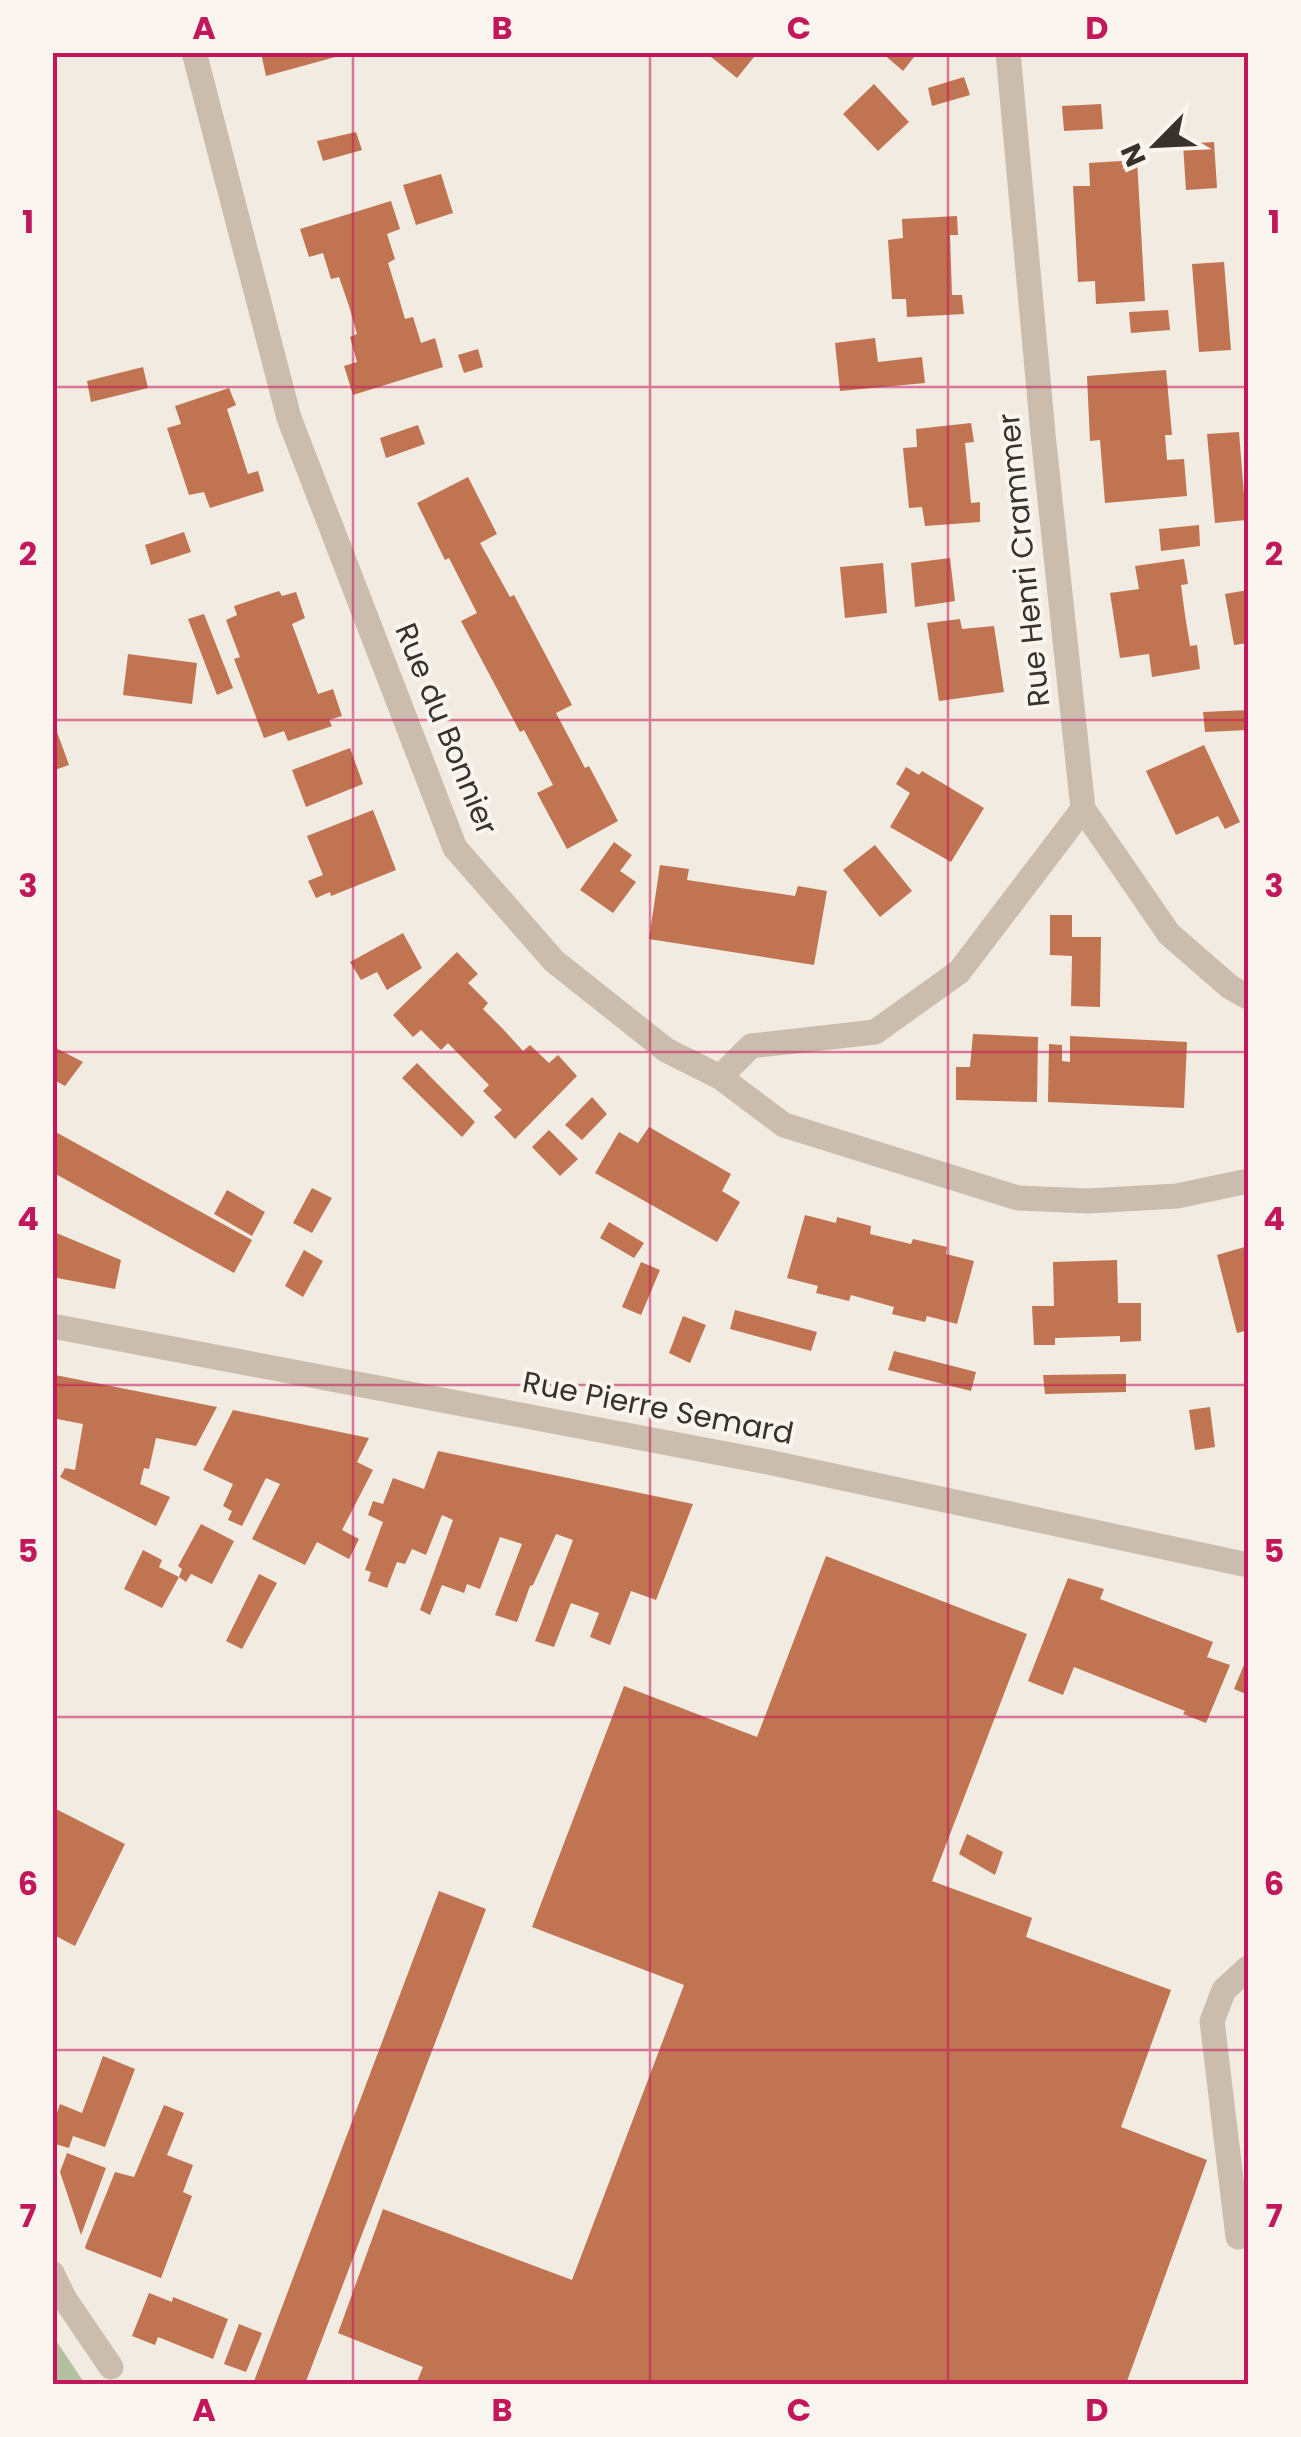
<svg xmlns="http://www.w3.org/2000/svg" width="1301" height="2437" font-family="Poppins,sans-serif">
  <style>
    .green { fill: #b4c1a1 }
    .building { fill: #c07451 }
    .lines { fill: none; stroke-linecap: round; stroke-linejoin: round }
    .minor { stroke: #cbbdad; stroke-width: 25 }
    .grid { fill: none; stroke: #c2185b; stroke-width: 2.5; stroke-opacity: 0.55 }
    .labels { text-anchor: middle; stroke-width: 8; stroke-linejoin: round; paint-order: stroke }
    .street-label { font-size: 30px; fill: #39312b; stroke: #faf5ee }
    .neatline { fill: none; stroke: #c2185b; stroke-width: 4 }
    .grid-label { font-size: 32px; text-anchor: middle; font-weight: bold; fill: #c2185b }
  </style>
  <rect width="100%" height="100%" fill="#f2ebe1"/>
  <!-- green -->
  <path class="green" d="M52,2336H53L85,2384H53Z"/>
  <!-- building -->
  <path class="building" d="M263,52H338L339,56L266,76L261,53Z
    M705,52H758L737,78Z
    M881,52H918L903,71Z
    M964,77L970,95L932,106L928,88Z
    M874,84L909,122L878,151L843,114Z
    M1101,104L1103,129L1064,131L1062,106Z
    M356,132L362,150L323,161L317,141Z
    M1214,142L1217,188L1186,190L1183,144Z
    M1137,160L1145,301L1096,304L1095,281L1078,282L1073,186H1090L1089,163Z
    M441,174L453,213L416,225L403,185Z
    M391,201L400,229L387,234L395,259L388,263L397,292L405,319L413,317L421,343L435,338L443,367L353,395L344,366L357,362L350,337L357,334L349,306L339,277L331,279L323,253L309,257L300,229Z
    M957,216L958,235H950L952,295H962L964,314L907,317L906,299H892L888,240L903,238L902,219Z
    M1224,262L1231,350L1199,352L1192,264Z
    M1168,310L1170,330L1131,333L1129,312Z
    M875,338L878,362L922,357L925,383L840,391L835,343Z
    M478,349L483,367L464,373L458,355Z
    M143,367L148,388L91,402L87,381Z
    M1166,370L1172,435H1165L1167,460L1184,459L1187,496L1105,503L1100,440L1090,441L1087,376Z
    M229,388L236,405L227,409L248,474L258,471L264,491L210,508L204,492L189,495L167,428L181,424L175,406Z
    M971,423L974,442L965,443L971,503L980,502V522L925,526L922,507L909,508L903,448L917,447L916,429Z
    M418,425L425,444L386,458L380,438Z
    M1239,432L1246,520L1215,523L1207,434Z
    M468,477L497,534L480,543L510,597L514,595L572,705L556,713L585,768L589,766L618,821L567,849L537,793L553,785L524,730L520,732L461,621L477,613L449,558L445,560L417,503Z
    M1199,525L1200,546L1161,551L1159,529Z
    M184,532L191,552L151,565L145,545Z
    M950,558L955,601L915,607L911,563Z
    M1184,559L1188,584L1181,585L1185,615L1190,646L1197,645L1200,669L1152,677L1149,654L1120,658L1110,593L1139,589L1135,566Z
    M883,563L887,613L845,618L840,567Z
    M1248,590V643L1234,645L1225,594Z
    M279,591L282,596L296,592L305,618L292,624L318,694L333,689L342,716L329,720L332,726L288,741L284,731L264,738L234,659L240,657L226,620L237,615L234,606Z
    M204,614L233,688L217,695L188,619Z
    M960,619L962,629L994,626L1004,692L939,701L927,623Z
    M128,654L197,663L192,704L123,695Z
    M1248,710V730L1205,732L1203,712Z
    M52,718L69,765L52,771Z
    M1204,745L1240,822L1225,829L1218,816L1176,835L1146,771Z
    M350,748L363,784L306,807L292,770Z
    M906,767L919,775L922,771L984,808L951,862L890,827L910,793L896,784Z
    M373,810L396,870L331,896L330,892L316,898L308,881L323,875L307,836Z
    M614,842L632,855L620,871L636,882L613,913L580,890Z
    M875,845L912,891L880,917L843,870Z
    M660,865L689,869L687,880L795,896L798,886L827,891L814,965L649,939Z
    M1050,915H1072V937H1101L1100,1007L1071,1006L1072,956L1050,955Z
    M403,933L422,968L387,990L377,972L361,980L350,962Z
    M457,952L478,974L468,983L488,1003L483,1009L502,1028L523,1051L530,1045L549,1063L558,1055L577,1076L515,1139L494,1117L502,1110L483,1091L489,1085L448,1043L441,1050L421,1030L413,1037L393,1015Z
    M973,1034L1038,1037L1037,1102L956,1100V1067H970Z
    M1070,1036L1187,1042L1184,1108L1048,1102L1049,1044L1062,1045V1061L1070,1062Z
    M52,1046L83,1062L65,1086L52,1079Z
    M417,1063L475,1122L462,1137L402,1078Z
    M592,1097L607,1114L582,1140L565,1125Z
    M649,1127L731,1174L722,1191L740,1202L717,1242L595,1173L619,1132L638,1143Z
    M52,1130L252,1240L234,1273L52,1172Z
    M549,1130L578,1159L560,1176L532,1147Z
    M312,1188L332,1198L312,1233L293,1223Z
    M227,1190L265,1212L252,1236L214,1214Z
    M805,1215L836,1223L837,1217L871,1226L870,1234L911,1244L913,1239L947,1247L946,1254L974,1261L957,1324L927,1316L925,1322L892,1314L894,1307L851,1295L849,1301L816,1293L818,1286L787,1278Z
    M609,1222L644,1243L634,1258L600,1238Z
    M54,1232L121,1260L115,1289L52,1277Z
    M1248,1246V1330L1237,1333L1217,1255Z
    M304,1250L323,1261L303,1297L285,1286Z
    M1117,1260L1118,1303H1141V1341L1120,1342V1336L1055,1338V1345H1034L1032,1306H1054L1053,1262Z
    M641,1262L660,1270L641,1315L622,1307Z
    M735,1310L817,1332L811,1351L730,1329Z
    M683,1316L706,1325L690,1363L669,1353Z
    M894,1351L976,1372L971,1391L888,1370Z
    M1126,1374V1392L1045,1394L1043,1375Z
    M55,1375L217,1407L196,1446L156,1438L149,1469L144,1468L140,1484L170,1497L156,1526L60,1477L65,1468L75,1470L83,1424L52,1418V1388Z
    M1210,1407L1215,1447L1195,1450L1189,1410Z
    M233,1410L369,1438L357,1462L373,1470L342,1530L359,1539L349,1559L317,1542L305,1565L252,1539L280,1484L266,1478L242,1526L228,1520L232,1511L223,1506L233,1484L203,1470Z
    M438,1451L693,1504L656,1600L631,1591L610,1645L590,1637L599,1613L571,1603L554,1647L535,1641L573,1540L556,1534L533,1585L530,1586L517,1622L495,1615L522,1544L500,1537L480,1589L467,1584L464,1593L442,1585L430,1615L420,1610L453,1520L442,1515L426,1555L412,1549L405,1564L397,1562L387,1588L368,1581L371,1572L365,1570L383,1522L368,1515L373,1501L383,1504L393,1478L424,1489Z
    M201,1524L234,1541L212,1584L191,1574L186,1582L179,1577L182,1569L178,1566Z
    M143,1550L162,1560L159,1567L179,1577L162,1608L124,1589Z
    M826,1556L1027,1634L932,1881L1032,1918L1026,1937L1171,1990L1121,2127L1207,2160L1126,2384H416L423,2367L338,2333L383,2209L572,2280L684,1985L532,1927L624,1686L757,1737Z
    M259,1574L277,1583L242,1649L226,1641Z
    M1068,1578L1104,1589L1100,1599L1213,1642L1207,1657L1230,1665L1206,1723L1183,1714L1185,1711L1074,1667L1063,1695L1028,1681Z
    M1248,1655V1695L1234,1689Z
    M52,1807L125,1844L75,1946L52,1934Z
    M967,1834L1003,1852L995,1875L959,1854Z
    M439,1891L486,1909L305,2384H253Z
    M103,2056L135,2069L105,2147L73,2136L69,2148L52,2143V2127L60,2104L82,2113Z
    M164,2105L184,2113L167,2155L193,2165L183,2192L192,2196L161,2278L86,2249L85,2247L115,2172L134,2177Z
    M67,2153L106,2168L81,2235L60,2172Z
    M149,2293L172,2302L173,2297L228,2319L213,2359L158,2337L155,2345L132,2336Z
    M239,2324L262,2333L246,2372L224,2364Z"/>
  <g class="lines">
    <!-- minor -->
    <path class="minor" d="M194,52L289,418L455,848L554,961L666,1050L720,1077L784,1125L1018,1198L1088,1201L1177,1196L1248,1181
      M1008,52L1043,434L1083,809L1169,934L1230,987L1248,997
      M720,1077L751,1046L875,1032L959,972L1083,809
      M52,1326L768,1462L1248,1565
      M1238,2237L1212,2021L1224,1990L1248,1968
      M52,2273L64,2298L111,2367"/>
  </g>
  <!-- grid -->
  <path class="grid" d="M353,52V2384M650,52V2384M948,52V2384M52,387H1248M52,720H1248M52,1052H1248M52,1385H1248M52,1717H1248M52,2050H1248"/>
  <g class="labels">
    <!-- street labels -->
    <g class="street-label">
      <text transform="translate(1024 560) rotate(-96)" y="10">Rue Henri Crammer</text>
      <text transform="translate(446 729) rotate(68)" y="10">Rue du Bonnier</text>
      <text transform="translate(658 1408) rotate(11)" y="10">Rue Pierre Semard</text>
    </g>
  </g>
  <!-- border -->
  <rect width="1301" height="2437" fill="none" stroke="#faf5ee" stroke-width="110"/>
  <!-- north arrow -->
  <g transform="translate(1156 145) rotate(246)" stroke="#faf5ee" stroke-width="8" paint-order="stroke">
  <path d="M0-8L18 38L0 25L-18 38Z" fill="#39312b"/>
  <text y="-15" font-size="28" font-weight="bold" text-anchor="middle" fill="#39312b">N</text>
  </g>
  <rect x="55" y="55" width="1191" height="2327" class="neatline"/>
  <g class="grid-label">
    <text x="204" y="39">A</text>
    <text x="502" y="39">B</text>
    <text x="799" y="39">C</text>
    <text x="1097" y="39">D</text>
    <text x="28" y="233">1</text>
    <text x="1274" y="233">1</text>
    <text x="28" y="565">2</text>
    <text x="1274" y="565">2</text>
    <text x="28" y="897">3</text>
    <text x="1274" y="897">3</text>
    <text x="28" y="1230">4</text>
    <text x="1274" y="1230">4</text>
    <text x="28" y="1562">5</text>
    <text x="1274" y="1562">5</text>
    <text x="28" y="1895">6</text>
    <text x="1274" y="1895">6</text>
    <text x="28" y="2227">7</text>
    <text x="1274" y="2227">7</text>
    <text x="204" y="2421">A</text>
    <text x="502" y="2421">B</text>
    <text x="799" y="2421">C</text>
    <text x="1097" y="2421">D</text>
  </g>
</svg>
